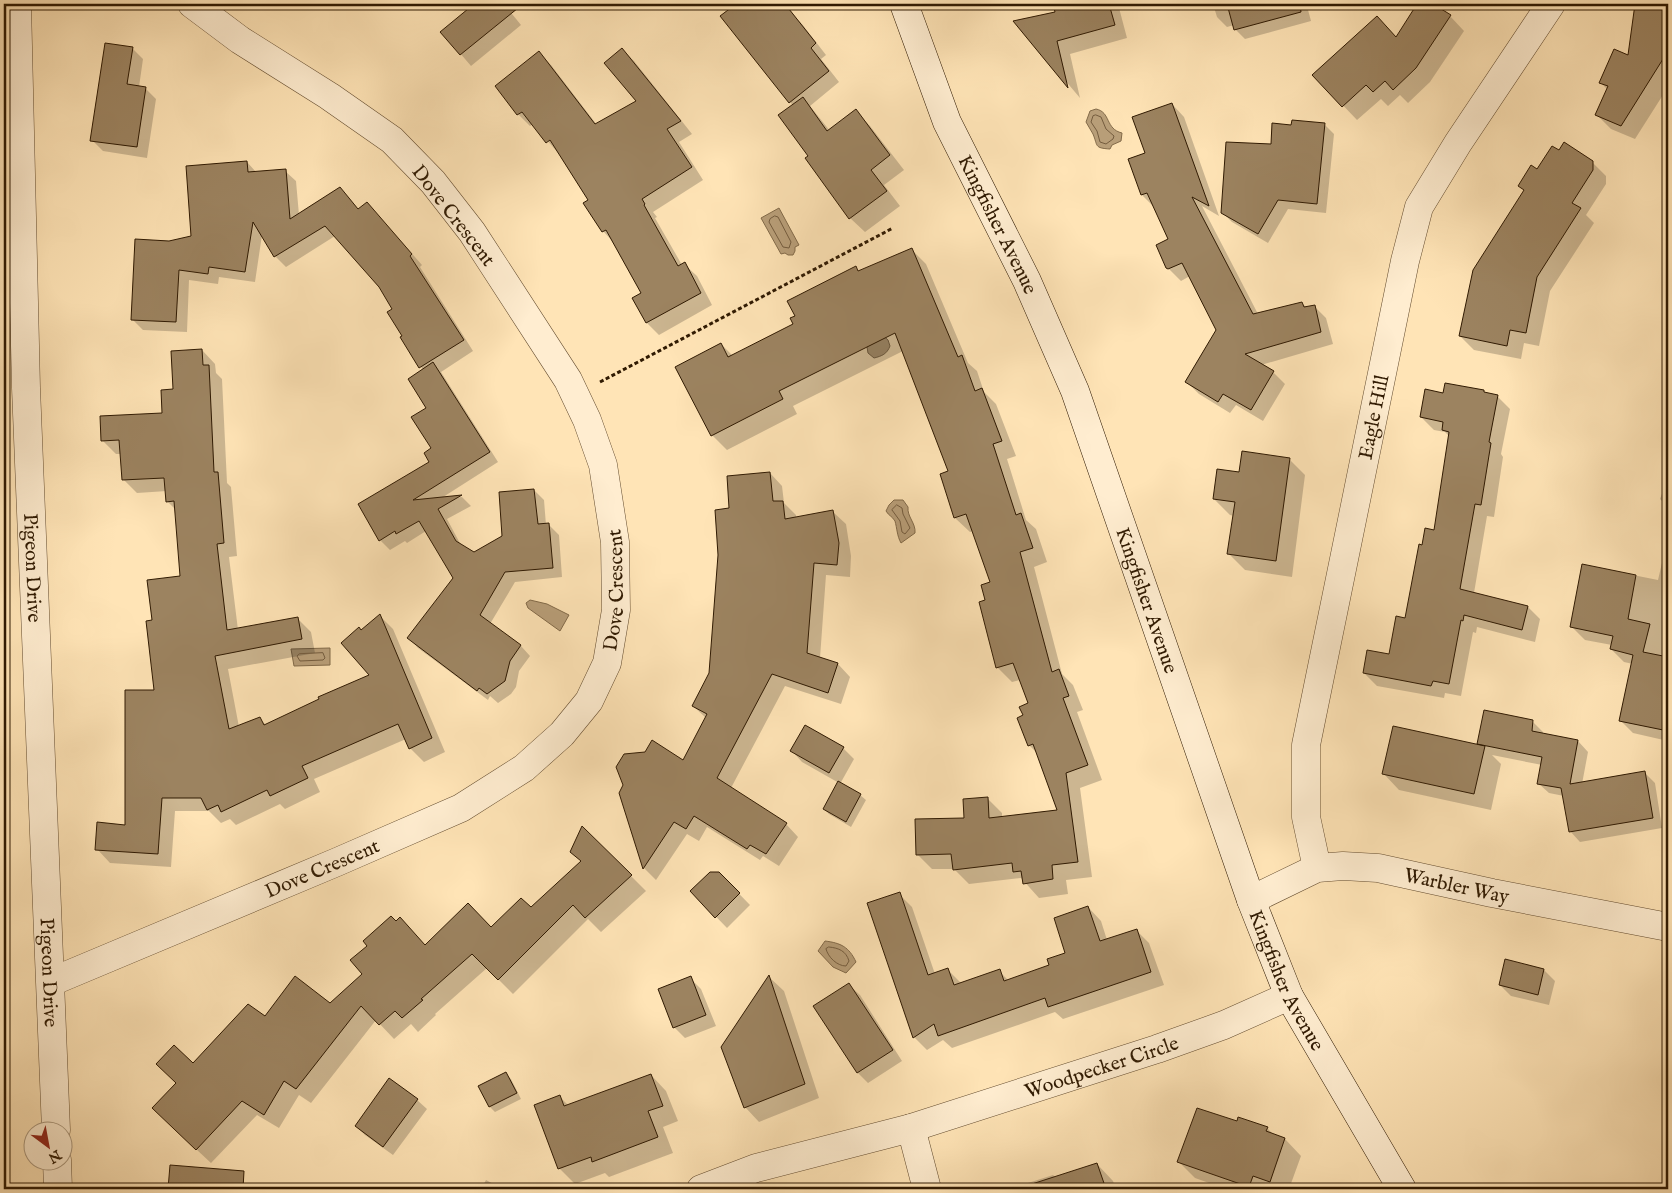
<svg xmlns="http://www.w3.org/2000/svg" width="1672" height="1193" font-family="'IM FELL English',serif">
  <style>
    .water { fill: #b99f79; stroke: #826a49 }
    .shadow { fill: #0003 }
    .lines { fill: none; stroke-linecap: round; stroke-linejoin: round }
    .shore { stroke: #745c3e; stroke-width: 1 }
    .building { fill: #9c8360; stroke: #301a02 }
    .street-casing { stroke: #644c2f; stroke-width: 29 }
    .secondary-casing { stroke: #301a02; stroke-width: 29 }
    .path { stroke: #301a02; stroke-width: 3; stroke-dasharray: 4 2.5; stroke-linecap: butt }
    .street { stroke: #ffedd0; stroke-width: 28 }
    .secondary { stroke: #ffedd0; stroke-width: 28 }
    .labels { text-anchor: middle; stroke-width: 4.5; stroke-linejoin: round; paint-order: stroke }
    .street-label { font-size: 20px; fill: #301a02; stroke: #ffedd0 }
  </style>
  <rect width="100%" height="100%" fill="#ffe4b6"/>
  <filter id="stains"><feTurbulence type="fractalNoise" baseFrequency=".004" numOctaves="4"/><feColorMatrix values="0 0 0 0 .2 0 0 0 0 .09 0 0 0 0 .02 0 0 0 .5 -.17"/></filter>
  <radialGradient id="worn" r=".72"><stop offset=".6" stop-color="#630" stop-opacity="0"/><stop offset="1" stop-color="#630" stop-opacity=".3"/></radialGradient>
  <!-- water -->
  <path class="water" d="M1096,109C1111,112 1105,129 1122,133L1121,141L1112,145L1110,149C1094,148 1098,146 1093,134C1091,130 1088,126 1086,122L1090,111Z
    M779,208L799,245L795,247V251L793,255H788L785,253L781,254L761,218Z
    M879,332L888,340L890,346C887,354 882,356 874,358L868,353L866,341Z
    M894,500H903L908,507C907,517 916,523 915,533L901,543C897,536 897,528 895,521C892,516 889,516 886,511L889,505Z
    M530,600L547,604L569,615L560,631L528,608L526,603Z
    M330,648V665L294,666L291,649Z
    M825,941C841,943 849,947 856,962L846,973L833,967L818,951Z"/>
  <!-- shadow -->
  <path class="shadow" d="M462,4H504L521,25L471,66L442,32L468,11Z
    M558,4H568L562,8Z
    M723,4H781L793,19V15L802,24L826,55L821,59L839,82L810,106L830,131L856,111L870,126L904,170L884,185L900,206L865,232L850,218L807,158L810,156L793,106L730,10Z
    M1054,4H1118L1127,38L1070,54L1080,98L1016,22L1056,13Z
    M1213,4H1314L1307,6L1311,21L1245,39L1235,29L1234,25L1227,27L1217,17Z
    M1419,4H1430L1450,16L1464,31L1430,82L1408,103L1400,95L1388,106L1381,99L1357,120L1314,75L1396,38Z
    M1636,4H1668V87L1635,139L1611,129L1597,115L1608,90L1601,83L1629,57Z
    M132,48L143,59L139,87L145,88L156,99L147,158L103,151L92,140Z
    M622,49L634,61L692,134L679,142L703,180L653,212L657,217L655,218L682,265L684,264L697,276L712,305L659,335L647,323L634,299L643,294L615,244L603,231L590,200L559,154L533,124L530,126L518,114L539,53L551,65L597,125L638,102Z
    M1172,104L1184,117L1219,216L1202,206L1258,314L1302,303L1307,308L1314,306L1326,318L1333,344L1261,365L1273,372L1285,384L1263,421L1236,405L1230,413L1199,394L1187,382L1217,330L1190,276L1181,281L1167,267L1170,239L1154,207L1142,195L1129,160L1146,154Z
    M1324,124L1334,134L1326,213L1288,209L1268,243L1232,222L1222,212L1272,145L1292,126Z
    M1559,152L1592,162L1606,176V184L1586,215L1594,223L1550,291L1539,346L1524,343L1521,359L1474,350L1460,336L1525,191L1519,186Z
    M247,162L257,173L285,171L296,181L299,215L340,188L359,210L377,214L422,265L420,267L473,351L441,372L498,462L440,499L462,497L471,506L447,519L462,547L474,554L503,536L534,490L544,500L546,525H549L559,535L562,577L515,582L490,624L521,646L530,656L519,671L516,687L511,694L498,703L490,696L488,700L418,648L409,638L454,578L426,531L407,543L405,541L390,550L380,540L431,462L433,449L423,370L402,337L404,336L394,309L380,286L335,236L286,267L275,256L262,235L255,282L219,277L218,284L189,280L187,332L143,330L132,319L169,242L193,237Z
    M911,249L926,264L968,363L977,371L984,392L996,404L1016,456L1007,459L1026,520L1036,529L1047,562L1034,567L1062,674L1073,685L1083,710L1077,712L1102,780L1080,788L1092,877L1066,880L1068,894L1039,898L1021,878L969,884L954,869H932L917,854L966,819L987,798L1002,813V818L1059,811L1039,755L1029,745L1024,716L1029,704L1020,680L1012,682L997,667L986,601L992,583L974,531L970,532L955,518L941,474L949,472L903,351L793,406L797,414L727,450L712,435L721,344L733,356L795,325L855,268L859,272Z
    M202,350L215,364L216,373L222,379L227,483L231,487L237,556L229,557L238,630L298,619L311,632L315,653L228,669L239,727L260,719L266,725L371,676L361,631L380,616L393,629L445,752L424,762L410,748L406,739L314,779L320,792L285,809L280,804L236,825L230,819L221,823L209,811H175L171,867L110,863L97,849L126,826L155,691L153,621L181,577L176,510L167,501V491L137,493L123,479L121,454H116L103,441L163,414L174,390Z
    M1444,394H1486L1497,396L1510,409L1501,454L1503,457L1494,517L1487,516L1474,593L1528,607L1540,619L1535,642L1477,627L1476,633L1473,632L1461,696L1445,693L1444,698L1377,686L1364,673L1390,656L1406,619L1423,546L1435,531L1450,437L1445,432L1434,430L1421,417Z
    M1289,459L1305,475L1292,577L1245,570L1229,554L1234,516L1230,515L1214,499L1240,473Z
    M770,473L782,486L784,503L796,515V519L833,512L846,524L851,556L850,577L826,575L820,658L838,664L850,677L841,704L785,686L731,788L786,824L798,837L779,866L763,856L760,860L707,827L699,841L687,834L656,880L644,868L620,793L683,762L706,718L693,706L711,673L731,510Z
    M1668,477V507L1660,499Z
    M1668,537V741L1633,733L1620,720L1633,664L1624,662L1611,649L1612,645L1585,640L1572,627L1583,565L1658,580Z
    M1533,722L1543,732V734L1578,741L1588,752L1582,784L1644,772L1655,783L1662,828L1580,842L1570,831L1564,796L1549,793L1538,783L1542,765L1492,755L1501,764L1491,810L1399,790L1383,773L1481,747L1478,744Z
    M843,748L854,759L840,784L860,795L866,800L851,827L829,814L824,809L839,783L802,762L792,751Z
    M583,828L646,891L601,932L588,919L513,994L487,968L435,1014L436,1015L418,1032L411,1024L394,1039L376,1020L311,1103L299,1095L279,1128L257,1115L211,1163L168,1123L193,1065L265,1018L330,1005L426,946L491,929L531,909L582,862L572,852Z
    M719,873L750,905L727,928L691,891Z
    M899,894L912,907L935,974L948,970L961,983L999,971L1009,981L1050,966L1067,954L1088,907L1101,921L1107,940L1136,930L1149,943L1164,985L1063,1019L1055,1012L952,1048L943,1040L927,1050L914,1037Z
    M1506,961L1544,970L1555,981L1549,1005L1511,996L1500,985Z
    M769,977L784,991L819,1098L759,1122L745,1107Z
    M690,978L701,989L716,1026L685,1038L674,1027Z
    M849,985L860,995L902,1061L868,1083L858,1073Z
    M506,1074L511,1079L521,1099L495,1112L490,1107Z
    M651,1075L666,1091L678,1121L663,1127L673,1153L609,1177L605,1173L575,1184L559,1168L560,1097L569,1106Z
    M417,1100L427,1109L393,1155L365,1135L356,1126Z
    M1238,1123L1267,1128L1274,1135L1285,1139L1301,1156L1289,1189H1226L1195,1178L1179,1162Z
    M1097,1164L1113,1181L1116,1189H1024L1029,1188L1028,1183L1053,1175L1056,1178Z
    M171,1167L229,1185V1189H170Z
    M486,1180L503,1189H481Z"/>
  <g class="lines">
    <!-- shore -->
    <path class="shore" d="M1096,115L1101,117L1106,129L1114,136L1113,139L1106,144L1100,142L1097,131L1091,122L1093,116Z
      M775,216L778,217L791,242L789,248L783,247L769,222L770,219Z
      M897,505L902,508L903,514L910,528L905,534L902,532L900,521L892,510Z
      M323,653L325,658L323,660L300,661L297,656L299,654Z
      M829,947C839,948 846,951 849,961L846,966C837,966 828,957 826,949Z"/>
  </g>
  <!-- building -->
  <path class="building" d="M474,4H523L460,55L440,32Z
    M736,4H785L816,43L811,48L829,71L789,103L720,16Z
    M1070,4H1109L1115,25L1057,41L1068,88L1013,21L1055,12L1054,8Z
    M1227,4H1300L1301,12L1234,30Z
    M1417,4H1433L1451,15L1416,68L1393,90L1385,81L1373,92L1366,85L1342,107L1312,75L1377,16L1396,37Z
    M1635,4H1668V51L1621,126L1595,115L1608,86L1599,83L1614,49L1628,55Z
    M105,43L133,47L127,84L146,87L137,147L90,141Z
    M622,48L681,121L667,129L692,167L642,199L645,204L644,205L678,266L685,262L701,293L646,323L632,298L641,293L606,230L602,232L583,203L588,200L550,140L546,143L522,112L517,115L495,86L539,51L595,124L636,101L604,63Z
    M803,97L827,131L856,109L890,155L871,170L887,191L849,219L805,158L808,156L778,115Z
    M1172,103L1209,206L1192,197L1253,314L1302,302L1304,307L1315,305L1321,332L1245,354L1274,371L1251,410L1223,394L1218,402L1185,382L1216,330L1182,263L1168,269L1166,268L1156,245L1168,239L1147,193L1141,195L1128,159L1145,153L1132,117Z
    M1292,120L1325,123L1317,204L1278,200L1258,234L1221,213L1226,142L1271,144L1272,123L1291,125Z
    M1564,142L1593,161V170L1572,203L1581,208L1537,277L1526,333L1510,330L1507,346L1459,336L1473,270L1524,190L1518,186L1531,165L1537,169L1552,146L1559,150Z
    M247,161L248,172L286,169L290,219L340,187L358,209L367,202L412,254L410,256L464,340L419,368L400,337L402,336L387,312L392,309L379,287L325,226L274,257L253,222L245,272L209,267L208,274L179,270L176,322L131,320L135,239L169,241L191,236L186,166Z
    M912,248L958,357L962,355L975,391L982,388L1002,441L993,444L1016,515L1021,513L1033,548L1020,552L1052,672L1059,669L1069,696L1063,698L1088,765L1066,773L1078,862L1052,865L1053,879L1023,884L1021,871L1013,872L1012,863L953,870L951,854L916,855L915,819L964,818L963,799L988,797L989,818L1057,810L1033,744L1028,746L1017,718L1023,715L1019,707L1028,703L1013,663L996,668L979,602L985,600L981,585L990,582L966,514L954,518L940,474L948,471L895,333L779,391L783,399L711,436L675,367L721,343L728,357L793,324L790,318L795,316L787,301L856,266L858,271Z
    M202,349L203,365H209L214,472H218L224,543L217,544L227,630L298,617L302,639L215,656L229,729L260,717L264,725L319,699L318,697L369,675L341,643L359,627L361,630L380,614L432,738L409,749L398,724L302,766L308,778L270,796L267,790L221,812L218,805L207,810L201,798H162L158,854L95,850L97,822L125,825V690H154L146,621L152,620L147,580L180,576L174,501L166,502L164,478L122,480L119,440L101,441L100,416L162,413L161,390L173,389L171,351Z
    M433,362L490,452L413,500L462,495L438,509L456,541L474,552L502,536L499,492L534,489L538,524L549,523L553,568L505,572L480,615L521,645L510,661L505,681L487,694L479,688L477,691L407,638L453,578L419,521L396,534L395,531L379,541L358,504L429,462L424,453L431,448L411,417L426,408L408,379Z
    M1445,383L1484,390V392L1498,395L1489,442L1491,443L1481,505L1475,504L1460,589L1528,606L1522,630L1464,615L1463,621L1461,620L1449,684L1433,681L1431,686L1363,673L1367,650L1389,654L1396,616L1405,618L1419,544L1422,545L1425,528L1434,530L1449,432L1442,430L1443,422L1420,417L1425,389L1443,393Z
    M1242,451L1290,458L1276,561L1227,554L1235,502L1213,499L1217,469L1239,472Z
    M770,472L773,501H783L785,519L833,510L839,543L837,565L814,563L807,653L838,663L828,693L772,674L717,778L787,823L766,854L750,845L747,849L694,816L686,829L674,822L643,869L619,793L623,785L616,767L624,754L645,752L652,740L683,760L707,714L692,706L709,673L718,555L715,510L729,508L727,476Z
    M1582,564L1636,575L1628,619L1650,624L1643,652L1668,657V731L1619,721L1633,655L1610,649L1613,636L1570,627Z
    M1484,710L1533,720L1532,731L1578,740L1570,784L1645,771L1653,818L1569,832L1561,788L1537,784L1542,757L1477,744Z
    M805,725L844,747L829,773L790,751Z
    M1393,726L1485,746L1474,794L1382,774Z
    M838,781L861,794L846,822L823,809Z
    M582,826L632,875L585,918L573,905L498,980L472,954L421,999L423,1000L402,1018L395,1011L379,1025L361,1006L296,1089L284,1081L264,1115L242,1101L196,1150L152,1108L176,1083L156,1064L174,1045L193,1063L248,1004L265,1016L295,976L330,1003L362,974L350,960L367,946L363,941L391,916L396,921L400,917L425,945L468,903L491,927L521,898L531,907L581,861L570,852Z
    M710,872H719L740,893L715,918L690,891Z
    M900,892L928,975L948,968L954,985L1000,969L1004,981L1049,965L1047,959L1065,953L1054,918L1088,906L1100,941L1137,929L1151,972L1048,1007L1045,998L938,1036L934,1024L913,1038L867,903Z
    M1505,959L1544,969L1538,995L1499,985Z
    M769,975L805,1084L744,1108L721,1047Z
    M691,976L706,1015L673,1028L658,989Z
    M849,983L893,1050L857,1073L813,1006Z
    M506,1072L517,1093L489,1107L478,1086Z
    M651,1074L663,1106L648,1111L658,1137L592,1162L591,1157L558,1169L534,1105L560,1095L564,1106Z
    M389,1078L418,1099L383,1147L355,1126Z
    M1197,1108L1237,1121L1238,1117L1268,1127L1266,1131L1285,1138L1270,1182L1253,1176L1249,1187L1177,1162Z
    M1097,1163L1106,1189H1032V1184Z
    M170,1165L244,1171L243,1189H168Z"/>
  <g class="lines">
    <!-- street casing -->
    <g class="street-casing">
      <g id="street">
        <path id="s1" d="M17,4L26,388L56,1130"/>
        <path id="s2" d="M1317,868L1306,817V745L1405,261L1419,207L1458,143L1551,4"/>
        <path id="s3" d="M1251,900L1317,868L1343,866L1378,868L1492,893L1668,927"/>
        <path id="s4" d="M51,982L337,862L461,808L524,768L562,734L589,701L607,663L616,610L615,542L603,465L587,420L568,380L472,232L433,182L392,140L329,96L240,40L192,4"/>
        <path d="M911,1128L927,1189"/>
        <path d="M57,1160L58,1189"/>
        <path id="s5" d="M701,1189L756,1168L911,1128L1157,1049L1224,1025L1289,996"/>
      </g>
    </g>
    <!-- secondary casing -->
    <g class="secondary-casing">
      <g id="secondary">
        <path id="s6" d="M904,4L947,122L1027,281L1075,391L1251,900L1289,996L1402,1189"/>
      </g>
    </g>
    <!-- path -->
    <path class="path" d="M600,382L893,228"/>
    <!-- street -->
    <use href="#street" class="street"/>
    <!-- secondary -->
    <use href="#secondary" class="secondary"/>
  </g>
  <g class="labels">
    <!-- street labels -->
    <g class="street-label">
      <text transform="translate(454 215) rotate(52)" y="7">Dove Crescent</text>
      <text dy="7" stroke="none"><textPath href="#s6" startOffset="240">Kingfisher Avenue</textPath></text>
      <text dy="7" stroke="none"><textPath href="#s2" startOffset="459">Eagle Hill</textPath></text>
      <text dy="7" stroke="none"><textPath href="#s1" startOffset="564">Pigeon Drive</textPath></text>
      <text dy="7" stroke="none"><textPath href="#s4" startOffset="729">Dove Crescent</textPath></text>
      <text dy="7" stroke="none"><textPath href="#s6" startOffset="645">Kingfisher Avenue</textPath></text>
      <text dy="7" stroke="none"><textPath href="#s4" startOffset="294">Dove Crescent</textPath></text>
      <text dy="7" stroke="none"><textPath href="#s3" startOffset="215">Warbler Way</textPath></text>
      <text dy="7" stroke="none"><textPath href="#s1" startOffset="969">Pigeon Drive</textPath></text>
      <text dy="7" stroke="none"><textPath href="#s6" startOffset="1050">Kingfisher Avenue</textPath></text>
      <text dy="7" stroke="none"><textPath href="#s5" startOffset="419">Woodpecker Circle</textPath></text>
    </g>
  </g>
  <!-- margin -->
  <rect width="1672" height="1193" fill="none" stroke="#ffe4b6" stroke-width="20"/>
  <rect x="5" y="5" width="1662" height="1183" fill="none" stroke="#301a02" stroke-width="2.5"/>
  <rect x="10" y="10" width="1652" height="1173" fill="none" stroke="#301a02"/>
  <!-- north arrow -->
  <g transform="translate(48 1146) rotate(148)"><circle r="24" fill="#ffedd0" stroke="#ac997e"/>
  <path d="M0-4L9 19L0 12L-9 19Z" fill="#8f2418"/>
  <text y="-8" font-size="14" font-weight="bold" text-anchor="middle" fill="#301a02">N</text>
  </g>
  <rect width="100%" height="100%" filter="url(#stains)"/>
  <rect width="100%" height="100%" fill="url(#worn)"/>
</svg>
